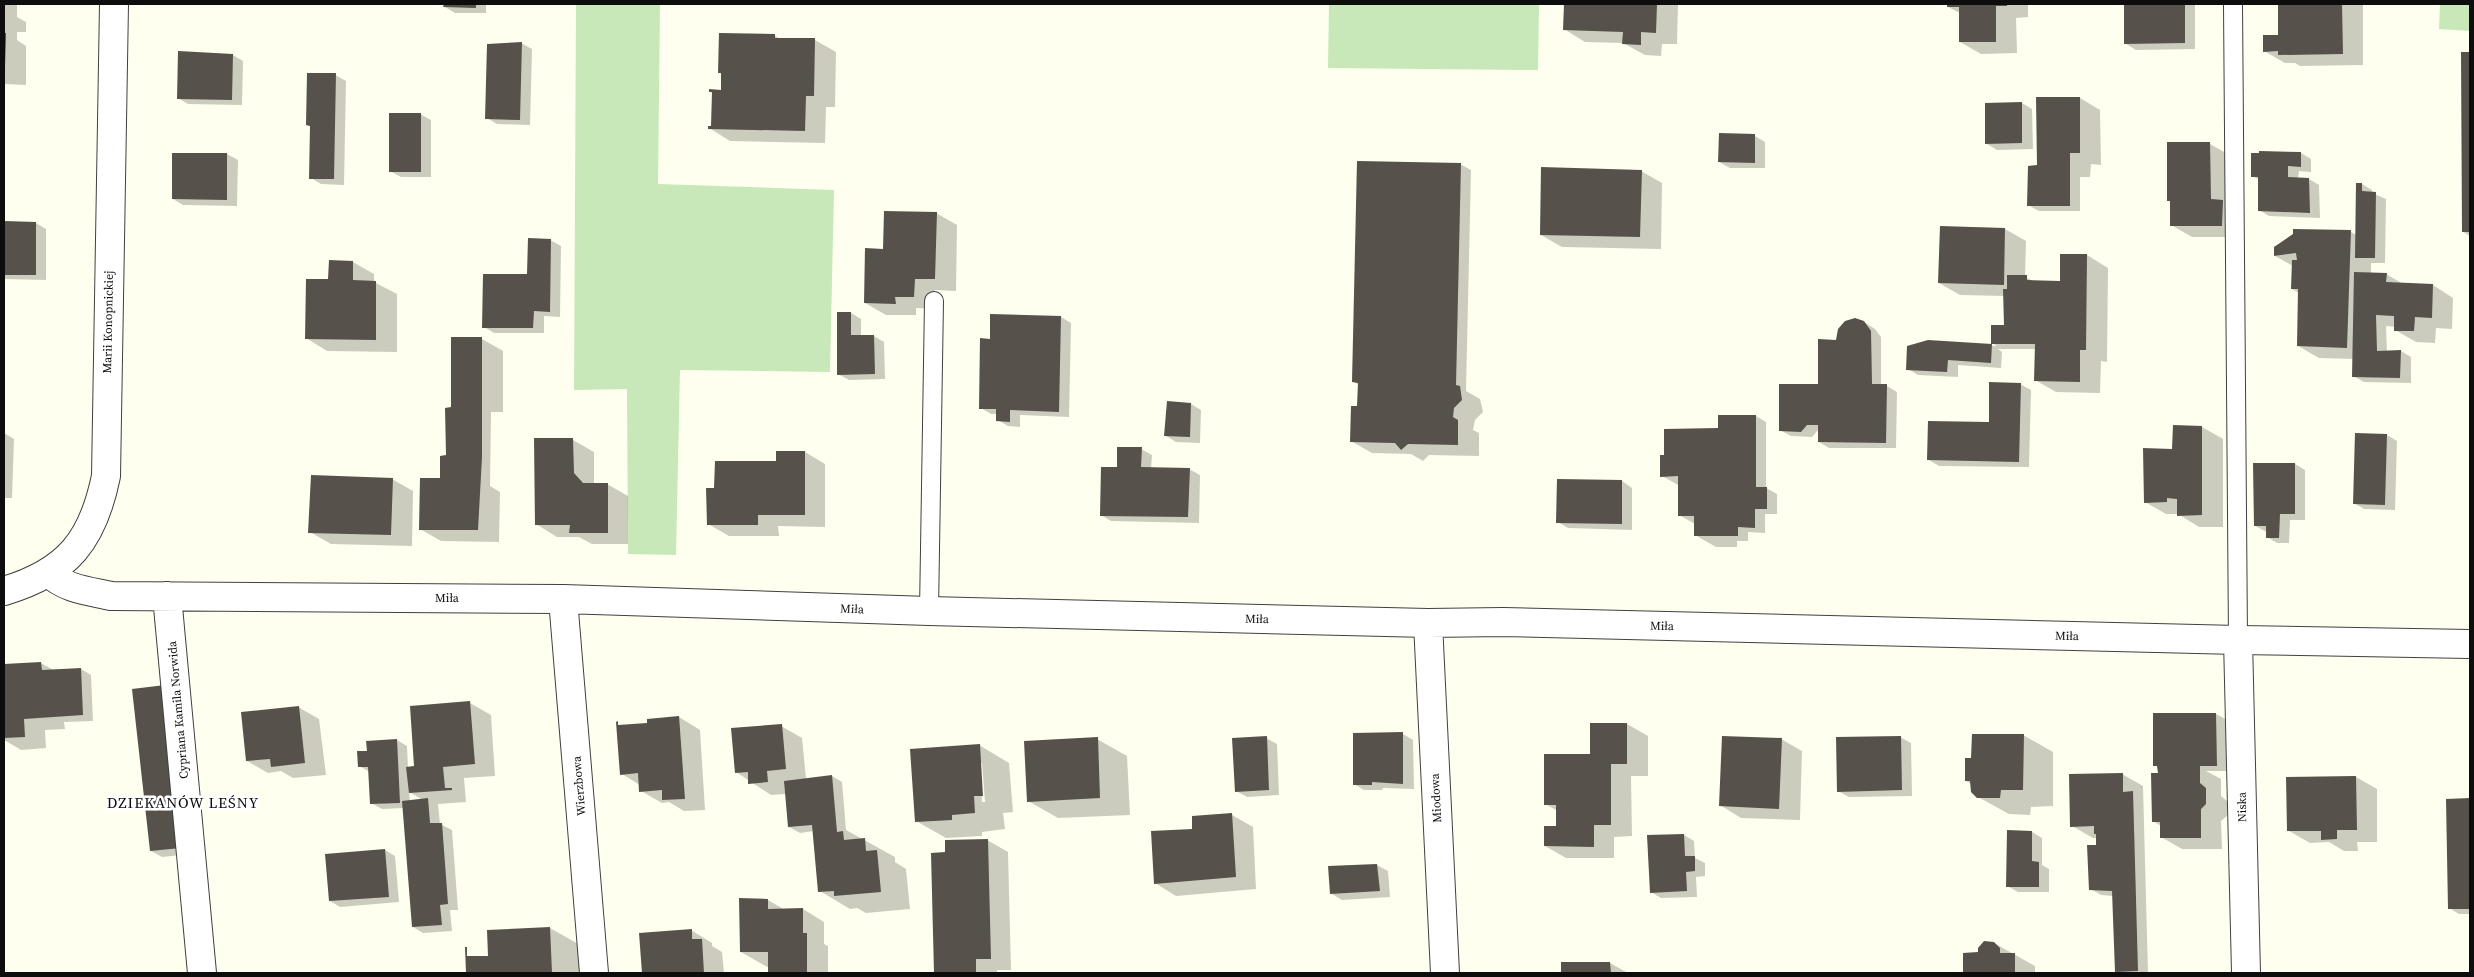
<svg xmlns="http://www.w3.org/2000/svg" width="2474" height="977" font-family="'Source Serif 4',serif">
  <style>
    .green { fill: #c8e8b9 }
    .shadow { fill: #0003; fill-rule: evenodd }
    .building { fill: #56514a }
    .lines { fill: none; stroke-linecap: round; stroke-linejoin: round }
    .service-casing { stroke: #404040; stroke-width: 20 }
    .minor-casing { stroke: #404040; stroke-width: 30 }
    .tertiary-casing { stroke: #404040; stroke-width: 30 }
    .service { stroke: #fff; stroke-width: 18 }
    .minor { stroke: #fff; stroke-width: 28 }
    .tertiary { stroke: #fff; stroke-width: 28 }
    .labels { text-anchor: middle; stroke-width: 5; stroke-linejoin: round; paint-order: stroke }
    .street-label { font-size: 12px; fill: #0d0d0d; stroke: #fff }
    .quarter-label { font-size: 15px; letter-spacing: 1px; fill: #0d0d0d; stroke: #fff }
  </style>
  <rect width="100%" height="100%" fill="#feffee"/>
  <!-- green -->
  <path class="green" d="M576,4H660L658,184L834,190L830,372L680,370L676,555L628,554L627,389L574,390Z
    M1329,4H1539L1538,70L1328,68Z
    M2440,4H2470V31L2439,29Z"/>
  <!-- shadow -->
  <path class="shadow" d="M4,4H17V17L26,22V32H17V40L26,46V85L4,84Z
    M445,4H486V13H455L445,7Z
    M1565,4H1678L1677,44H1662L1661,56L1645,55L1623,43L1585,42L1564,29Z
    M1948,4H2028V17L2016,18L2017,53L1981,54L1960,42V13L1948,7Z
    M2125,4H2195V49L2136,50L2126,44Z
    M2309,4H2363V65L2300,66L2295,63H2285L2264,51Z
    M774,35L780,39L815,40L836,52L835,107H826L825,143L730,141L709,128H712L713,93L710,92L722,91V74L719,72Z
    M521,43L532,49L530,125L497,124L487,118Z
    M2470,53V236L2463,232L2462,54Z
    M233,55L243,61L242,105L188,104L178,98Z
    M335,75L346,81L344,185L321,184L311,178V127L307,125Z
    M2080,98L2100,110L2101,165L2091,164L2090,177H2080V211H2039L2028,205Z
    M2022,103L2032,109L2033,149L1997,150L1987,144Z
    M420,114L431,120V177H401L390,171Z
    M1755,136L1765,142V168H1730L1719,162Z
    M2169,144H2210L2231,156L2242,237H2192L2171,225V202L2168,200Z
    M2301,153L2311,159V172L2299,171L2298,179H2309L2319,185L2320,218L2269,216L2259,210L2260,180L2252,176Z
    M173,154H227L238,160L237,206L183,205L173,199Z
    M1460,164L1471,170L1466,391L1480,399L1483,412L1475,420L1473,430L1479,433V456L1429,455L1423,461L1411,454L1372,453L1351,441L1359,408V385L1353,381Z
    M1641,171L1662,183L1661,249L1562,247L1541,235Z
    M2362,184L2372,190V193L2386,199L2385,263H2371V274H2386L2403,284L2433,285L2453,298L2452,329L2436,328L2435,343L2416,342L2395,330V327L2386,326L2387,352L2401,351L2411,357V383L2364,382L2353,376L2354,359L2319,358L2298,346L2299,293L2292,289L2293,266L2275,256L2351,232L2356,235Z
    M936,213L957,225L956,291L935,290V309L916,308V315H886L865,303L884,250Z
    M4,222L36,223L46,229V280L4,279Z
    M1941,227L2005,229L2026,241L2025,277L2035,282L2061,283V255H2087L2108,268L2107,362L2101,361L2100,393L2056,392L2035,380L2036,349H1998L2002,352L2001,368L1958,365V377L1918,375L1908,369L1928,341L1997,346L1992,343L2005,326V296L1960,295L1939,283Z
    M550,240L561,246L560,317L544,316V333H494L484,327L528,276Z
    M353,262L374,274V282L397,294V352L327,351L306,338L329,280Z
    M851,313L861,319V336H874L884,342L885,379L849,380L838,374Z
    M1061,317L1071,323L1069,417L1020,415V427L1008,426L998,420V414H991L981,408L991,340Z
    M1864,322L1875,329L1881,337V386H1887L1897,392L1896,448H1829L1819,442V429L1812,437L1791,436L1780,430L1819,385L1837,341Z
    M452,338L482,339L503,351V412H491L490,486L500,492L499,542L441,541L420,529L449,457L452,409Z
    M2020,384L2031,390L2029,467L1939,466L1929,460L1990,423Z
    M1191,404L1201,410L1200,443L1176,442L1166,436Z
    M1756,416L1766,422V488L1777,494V514H1765V533L1748,532V541H1737V547H1716L1695,535V524L1679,515L1680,486L1662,476L1719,429Z
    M2202,427L2223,439V527H2199L2178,514H2166L2145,502L2173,450Z
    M4,433L14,439L12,498H4Z
    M2387,435L2397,441L2395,510L2364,509L2354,503Z
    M573,440L594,452V484H607L628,496V544H592L579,537H557L536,524Z
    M1141,449L1152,455L1151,469H1189L1200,475L1199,523L1111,521L1101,515L1118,468Z
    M805,452L825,464V527L778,526L779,536H729L708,524L716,489Z
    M2295,464L2305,470V520H2290L2289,543H2277L2267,537V532L2255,526Z
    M392,479L413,491L412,546L331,544L310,532Z
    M1622,481L1632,488V530L1568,528L1558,522Z
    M41,663L55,671L81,669L91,675L93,721L64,722L65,729L45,730L46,748L21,750L4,740V665Z
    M134,690L191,854L162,857L151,851Z
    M470,703L491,715L495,776L464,778L466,802L438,804L440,824L452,830L458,910H450L452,931L423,933L413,927L404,808L382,809L371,803L370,772L359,766L368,752L397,740L407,746L408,768L416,767ZM409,792L423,800L410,801Z
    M298,707L319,719L326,775L293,778L281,771L268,773L247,761Z
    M2154,714H2216L2227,720V771H2206L2221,779V796L2227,801V816L2221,821L2222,849H2182L2161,837V826L2153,821L2159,774V768L2155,765Z
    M679,717L700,730L705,810L684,811L669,802L662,803L641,791L640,785L622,774L648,724Z
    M1591,724H1627L1648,736V776H1631L1632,836L1614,837V858H1566L1545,846L1557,827L1558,811L1545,804L1591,755Z
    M781,726L802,738L806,779L832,776L842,782L846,830L895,857V862L906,869L910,909L866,913L857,908L850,909L820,891L814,831L800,833L789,827L786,794L771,795L736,772Z
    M1403,734L1413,740L1414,789L1383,788L1382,790H1364L1354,784Z
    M2023,735L2053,752V806L2031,807L2030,815L2009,814L1978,797L1972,784L1966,781L1973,759Z
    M1900,737L1911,743L1912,796L1849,797L1838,791Z
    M1266,738L1277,744L1279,795L1247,797L1236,791Z
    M1097,739L1127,756L1130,815L1058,818L1028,801Z
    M1781,739L1802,751L1800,820L1741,818L1720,805Z
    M979,745L1009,763L1013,812L1003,813L1005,829L982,832V836L946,838L916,821ZM980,763H982L985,802H982Z
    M2122,774L2143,786L2148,973H2121L2116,971L2113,896L2101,895L2091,889L2098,846L2097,838H2093L2072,826Z
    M2356,777L2377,789V842H2357L2358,851H2344L2329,842L2310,843L2289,831Z
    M2447,800H2470V914H2459L2449,908Z
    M1232,815L1253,827L1256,889L1176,896L1155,883L1194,830V817Z
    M2032,832L2042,838V865L2049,869V892H2018L2007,886Z
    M1684,835L1694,841L1695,858L1705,863V876L1696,877L1697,897L1661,898L1651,892L1648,836Z
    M987,840L1008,852L1011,970H997V973H935L933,854H946Z
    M385,850L395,856L399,902L340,907L330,901Z
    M1377,865L1388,871L1390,897L1342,900L1332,894Z
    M768,900L785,910L803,909L824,922V944L828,946V973H770L769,968L741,952Z
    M550,928L580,945L581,973H467L466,957H489Z
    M691,930L712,943V946L722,952L724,973H644L641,935Z
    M1994,943L2035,966V973H1964V954H1979Z
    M1610,963L1628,973H1563V964Z"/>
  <!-- building -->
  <path class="building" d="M444,4H476V8L443,7Z
    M1564,4H1657L1656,33L1641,32V45L1622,44L1623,32L1563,30Z
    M1947,4H2007V6H1996V42H1959V7H1947Z
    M2124,4H2185V43L2124,44Z
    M2342,4L2343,54L2278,55V51L2263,52V35H2278V5Z
    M4,33H6V37L5,67Z
    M719,33L775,34V38H815L814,96H806L805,131L708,129V126H711L712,92H709V89L721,90V73H718Z
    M522,42L520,120L485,119L487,44Z
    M178,51L233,54L232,100L177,99Z
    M2461,52H2470V232H2462Z
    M307,73H336L334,179H309L310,126L306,125Z
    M2036,97H2080V153H2070V206H2027L2028,166L2037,165Z
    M2022,102V143L1985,144V103Z
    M389,113H421V172H389Z
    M1719,133L1755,134V163L1718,162Z
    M2167,142H2210L2211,199L2223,200L2222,226H2170V201H2167Z
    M2259,151L2301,152V167L2288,166V177L2309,178L2310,213L2258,211V177H2251V153H2259Z
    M172,153H227V200L172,199Z
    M1357,161L1461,163L1456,385L1460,386L1462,400L1454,408L1453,417L1458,420V445L1408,444L1401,450L1395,443L1350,442L1351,406H1357L1358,383L1352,382Z
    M1541,167L1642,170L1640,237L1540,235Z
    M2356,183H2362V191L2376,192L2375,258H2355Z
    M884,211L937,212L935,279H915L914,297H895L896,304L864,303L865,248L883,249Z
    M4,221L36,222V275H4Z
    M1940,226L2005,228L2004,285L1938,283Z
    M2293,229L2351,230L2347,348L2297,346L2298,289H2291L2292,260H2297L2296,253L2274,256V247L2293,234Z
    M528,238L551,239L550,312L534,311L533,328H482L483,274H527Z
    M2060,254H2087L2086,350H2080V382L2034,381L2035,344H1991V325H2004L2003,289H2007V275H2027V280L2060,281Z
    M329,260L353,261V280L376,281V340L305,339L306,279H328Z
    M2354,272L2387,273L2386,282L2433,284L2432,318L2415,317L2414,331H2394V316L2376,315L2377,351L2401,350L2400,378L2352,377Z
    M837,312H851V335H874L875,374L837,375Z
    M990,314L1061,316L1059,412L1010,410V422L996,421V409H979L980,338L990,339Z
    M1855,318L1864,321L1871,331L1872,384H1887L1886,443L1818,442V425H1807L1801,432L1779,431V384H1818V339L1836,340L1838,329L1845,321Z
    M451,337H482V457L478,530H419L420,478H440V456L446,455L445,408L451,407Z
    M1928,340L1992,344L1991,363L1948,360L1947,372L1906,370L1907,346Z
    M1989,382L2021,383L2019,462L1927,460L1928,421L1989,422Z
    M1167,401L1191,403L1190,437L1164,436Z
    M1718,415H1756V487H1767V509H1755V528L1738,527V536H1694V516H1678V476L1660,477V455H1664V429L1718,428Z
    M2173,425L2202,426V515L2177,516V499L2167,498V502L2144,503L2143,448L2172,449Z
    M2355,433L2387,434L2385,505L2353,504Z
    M534,438H573L574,473L583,483H608V533H569L570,525H535Z
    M1117,447H1142L1141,467L1190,468L1188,517L1100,516L1101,467H1117Z
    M776,451H805V515H758V525H707L706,488H714L715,461H776Z
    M2253,463H2295V514H2280L2279,538H2266V526H2254Z
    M311,475L393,478L391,535L308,533Z
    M1557,479L1622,480V524L1556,523Z
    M41,662L42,670L81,668L83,715L24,719L25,737L4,738V664Z
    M165,685L181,848L150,851L132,689Z
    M470,701L475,764L443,767L445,788H452V790L409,793L406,767L414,766L410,706Z
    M299,706L305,763L271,767L270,759L246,761L241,712Z
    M2153,713H2216L2217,766H2200V783L2206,788V804L2201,809V838H2160V822H2152L2151,773H2158L2157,766H2153Z
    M679,716L685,799L662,800V790L639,792L638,773L620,775L616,722L618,721V725L647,723V719Z
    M1590,723H1627V764H1611V825H1594V847L1544,846V826H1556V805H1544V754H1590Z
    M782,724L786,769L767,771L768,782L748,784V772L735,773L731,728Z
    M1403,732V784L1372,782V785H1353V733Z
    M1972,734H2024L2023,790H2001L2000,798H1977L1971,792L1970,781H1965V758H1971Z
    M1267,736L1269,790L1235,792L1232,738Z
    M1722,736L1782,738L1779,809L1719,806Z
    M1901,736L1902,790L1837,792L1836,737Z
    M1098,737L1100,798L1027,802L1024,741Z
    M397,739L400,803L370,804L368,767H358L357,751H367L366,741Z
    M980,744L983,796H974L975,813L952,815V820L915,822L910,749Z
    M2123,773V792L2133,791L2138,971L2115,972L2112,891L2089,890L2087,845H2096V834H2094V826L2070,827L2069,774Z
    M832,775L837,832L843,831L844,840L865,838L866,851L877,850L881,892L834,896V891L818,892L812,825L788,827L784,781Z
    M2356,776L2357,830H2337V839L2321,840V831H2287L2286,777Z
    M428,798L430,823H442L448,904L440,905L442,925L412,927L402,801Z
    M2470,798V909H2448L2446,799Z
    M1232,813L1236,877L1154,884L1151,831L1192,829V816Z
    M2007,830L2032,831V861L2039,862V887H2006Z
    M1684,834L1685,856H1695V871L1686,872L1687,891L1650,893L1647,835Z
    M988,839L991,959H976V973H934L931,853L945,852V840Z
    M385,849L389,897L329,901L325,854Z
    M1377,864L1380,891L1330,894L1328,866Z
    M739,898L768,899V909L803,908V933H807V973H768V952H740Z
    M550,927L552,973H466L465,947H467V956H488L487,930Z
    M692,929V939H702L704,973H642L639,933Z
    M1984,941L1994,942L2000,948V953H2015V973H1963V953L1978,952V948Z
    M1561,962H1610L1611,973H1561Z"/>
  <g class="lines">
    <!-- service casing -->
    <g class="service-casing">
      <path id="service" d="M2233,4L2238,640
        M929,611L934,301"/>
    </g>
    <!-- minor casing -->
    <g class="minor-casing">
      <path id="minor" d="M49,573C65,589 89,591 111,596L563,599L929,611L1428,623L1503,622L2238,640L2470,644
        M167,596L202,973
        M563,599L594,973
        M1428,623L1445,973
        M2238,640L2246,973"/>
    </g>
    <!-- tertiary casing -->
    <g class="tertiary-casing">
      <path id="tertiary" d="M4,591C68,572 93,540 106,476L114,4"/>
    </g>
    <!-- service -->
    <use href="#service" class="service"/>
    <!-- minor -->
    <use href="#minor" class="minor"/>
    <!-- tertiary -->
    <use href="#tertiary" class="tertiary"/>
  </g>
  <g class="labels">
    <!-- street labels -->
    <g class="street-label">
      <text transform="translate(108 322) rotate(-89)" y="4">Marii Konopnickiej</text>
      <text x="447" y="602">Miła</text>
      <text transform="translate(852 609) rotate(2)" y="4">Miła</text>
      <text transform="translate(1257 619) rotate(1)" y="4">Miła</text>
      <text transform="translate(1662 626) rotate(1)" y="4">Miła</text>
      <text transform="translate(2067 636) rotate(1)" y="4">Miła</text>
      <text transform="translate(178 710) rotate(-95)" y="4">Cypriana Kamila Norwida</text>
      <text transform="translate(579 786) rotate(-95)" y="4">Wierzbowa</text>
      <text transform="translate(1436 798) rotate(-93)" y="4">Miodowa</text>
      <text transform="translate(2242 807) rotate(-91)" y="4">Niska</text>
    </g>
    <!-- quarter labels -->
    <g class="quarter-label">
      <text x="183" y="808">DZIEKANÓW LEŚNY</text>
    </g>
  </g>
  <!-- border -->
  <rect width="2474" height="977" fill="none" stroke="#0d0d0d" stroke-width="10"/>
</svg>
